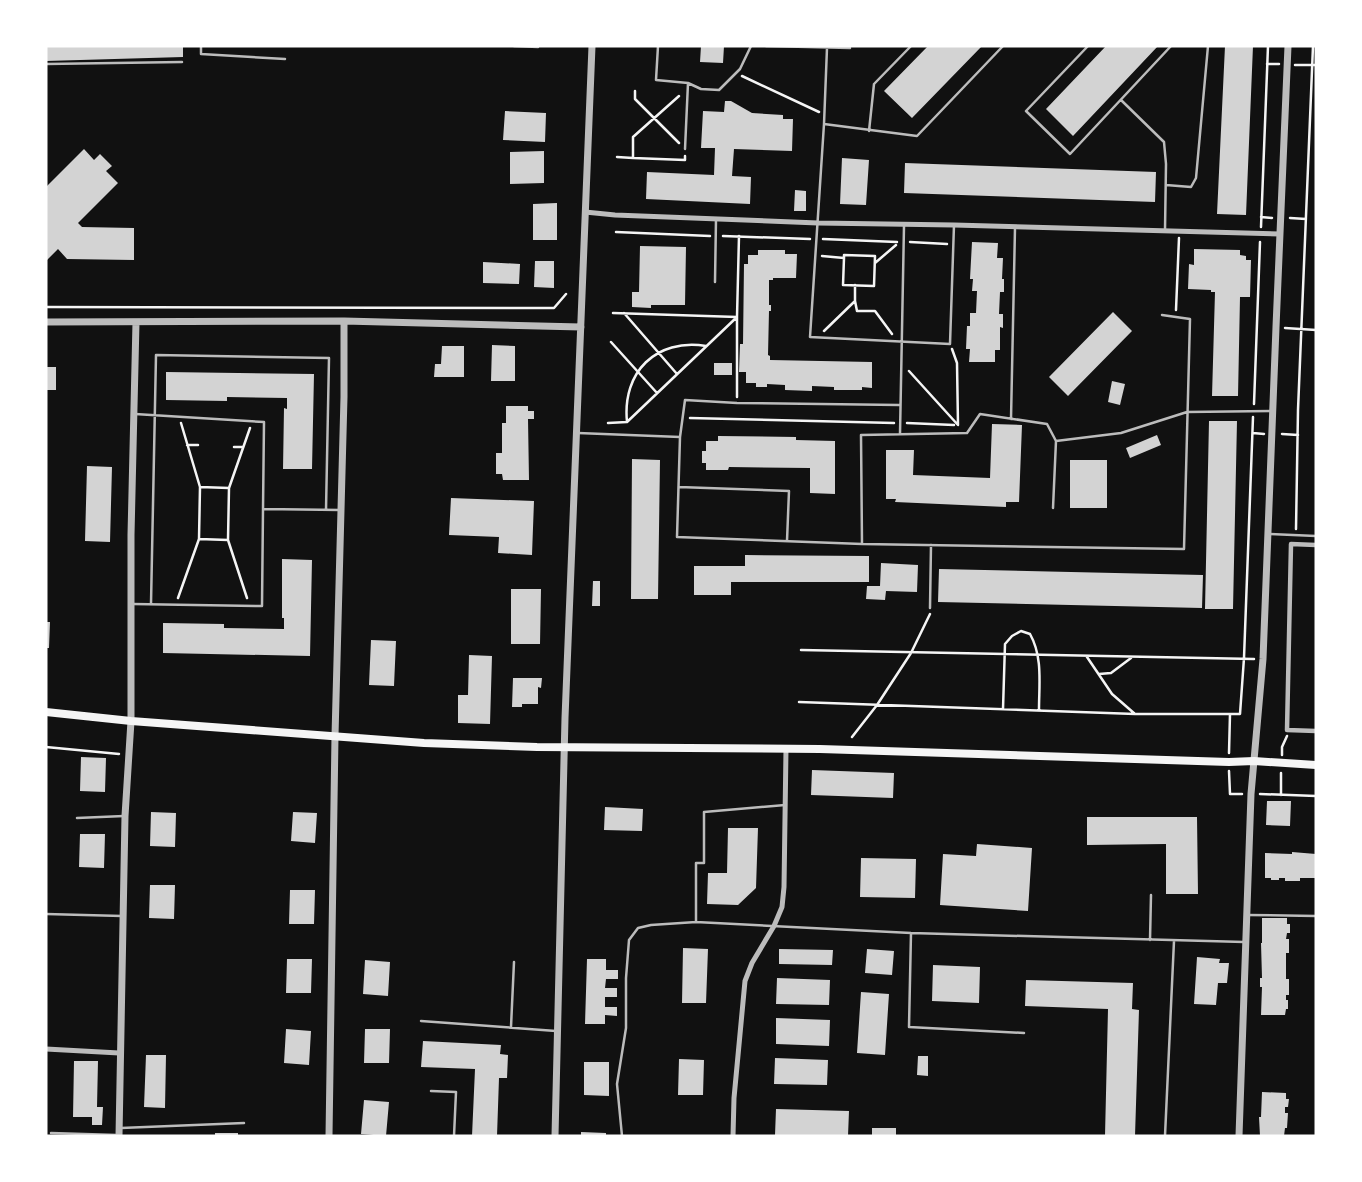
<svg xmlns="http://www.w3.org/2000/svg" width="1362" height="1182" font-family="'DM Sans',sans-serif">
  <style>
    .building { fill: #d3d3d3 }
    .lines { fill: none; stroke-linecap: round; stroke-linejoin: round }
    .path { stroke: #f5f5f5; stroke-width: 2.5 }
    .service { stroke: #bcbcbc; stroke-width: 2.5 }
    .pedestrian { stroke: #bcbcbc; stroke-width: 4.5 }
    .minor { stroke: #bcbcbc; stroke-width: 5 }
    .tertiary { stroke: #bcbcbc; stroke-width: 7 }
    .secondary { stroke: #f5f5f5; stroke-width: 8 }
  </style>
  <rect width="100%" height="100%" fill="#111"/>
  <!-- building -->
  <path class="building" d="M46,46H183V57L46,61Z
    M701,46H724L723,63L700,62Z
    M928,46H982L912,118L884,91Z
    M1106,46H1158L1073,136L1046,109Z
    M1225,46H1253L1246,215L1217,214Z
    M725,101H731L752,113L783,115V119H793L792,151L734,149L732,176L751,177L750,204L646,199L647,172L714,175L715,148H701L703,111L724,112Z
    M505,111L546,113L545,142L503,140Z
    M84,149L94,160L100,154L112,166L106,171L118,183L78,223L82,227L134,228V260L67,259L58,249L46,261V187Z
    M544,151V183L510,184V152Z
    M842,158L869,160L866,205L840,204Z
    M905,163L1156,172L1155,202L904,193Z
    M795,190L806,191V211H794Z
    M557,203V240H533V204Z
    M972,242L998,243L997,258H1003L1002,279H1004V292H1000L999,314H1003V328L1000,327V350H995V362H969L970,349H966L967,326H970V313H976L977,291H972L973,279H970Z
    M640,246L686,247L685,305H651V308L632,307V292H639Z
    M1194,249L1240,250V255L1246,256V260H1251L1250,297H1240L1238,396H1212L1215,292H1211V290L1188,289L1189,264L1194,265Z
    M758,250H785V254H797L796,278H773V280H769V305H771V311H769L768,355L770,356V360L872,362V388L862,387V390H834V387L812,386V391L785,390V385L767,384V387H756V383H746V372H739L740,344H743L744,264H748V255H758Z
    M535,261H554V288L534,287Z
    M483,262L520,264L519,284L483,283Z
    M1113,312L1132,331L1068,396L1049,377Z
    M492,345L515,346V381H491Z
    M442,346H464V377H434L435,364H441Z
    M714,363H732V375H714Z
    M46,367H56V390H46Z
    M166,372L314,374L312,469H283L284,408L287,409V398L227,397V401L166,400Z
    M1112,381L1125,384L1120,405L1108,402Z
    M506,406H528V411H534V419H528L529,480H503L502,474H496V453H502V423H506Z
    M1209,421H1237L1233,609H1205Z
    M992,424L1022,425L1019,502H1006V507L895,502L896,499H886V450H914L913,475L990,478Z
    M1157,435L1161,445L1130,458L1126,448Z
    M718,436L796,437V440L835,441V494L810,493V468L729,467L728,470H706V463H702V451H706V441H718Z
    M632,459L660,460L658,599H631Z
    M1070,460H1107V508H1070Z
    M87,466L112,467L110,542L85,541Z
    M451,498L534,501L532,555L498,553L499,537L449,535Z
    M745,555L869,556V582H731V595H694V566H745Z
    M282,559L312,560L310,656L163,653V623L224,624V628L284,629V618H282Z
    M881,563L918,565L917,592L886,591L885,600L866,599L867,586H880Z
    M939,569L1203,575L1202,608L938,602Z
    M593,581H600V606H592Z
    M511,589H541L540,644H511Z
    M46,622H50L49,648H46Z
    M371,640L396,641L394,686L369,685Z
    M469,655L492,656L490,724L458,723V695H468Z
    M513,678H542L541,688L538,687V704H522V707H512Z
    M81,757L106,758L105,792L80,791Z
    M812,770L894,773L893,798L811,795Z
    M1267,801H1291L1290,826L1266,825Z
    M605,807L643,809L642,831L604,830Z
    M151,812L176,813L175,847L150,846Z
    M293,812L317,813L315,843L291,841Z
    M1087,817H1197L1198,894H1166V844L1087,845Z
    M728,828H758L756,888L738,905L707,904L708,873H727Z
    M80,834H105L104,868L79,867Z
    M977,844L1032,848L1028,911L940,905L943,854L976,856Z
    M1292,852L1316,854V878H1300V881H1285V878H1279V880H1271V878H1265V853L1292,854Z
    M861,858L916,859L915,898L860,897Z
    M150,885H175L174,919L149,918Z
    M290,890H315L314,924H289Z
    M1262,918H1287V924H1290V933H1287L1286,939H1289V953H1286V979H1289V995H1286V1000H1288V1009H1286L1285,1015H1261L1262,987H1260V978H1262L1261,943H1262Z
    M683,948L708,949L706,1003H682Z
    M779,949L833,950L832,965L779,964Z
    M867,949L894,951L892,975L865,973Z
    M1197,957L1220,959L1219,963H1229L1227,983H1218L1216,1005L1194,1004Z
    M287,959H312L311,993H286Z
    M587,959H606V970H618V979H606L605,988H617V997H605V1007H617V1016L605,1015V1024H585Z
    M365,960L390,962L388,996L363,994Z
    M933,965L980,967L979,1003L932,1001Z
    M777,978L830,980L829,1005L776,1004Z
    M1026,980L1133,983L1132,1009L1139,1010L1135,1136H1105L1108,1009L1025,1006Z
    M861,992L889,994L885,1055L857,1053Z
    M776,1018L830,1020L829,1046L776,1044Z
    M286,1029L311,1031L309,1065L284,1063Z
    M365,1029H390L389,1063H364Z
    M423,1041L501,1045L500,1054L508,1055L507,1078H499L497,1136H472L475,1069L421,1067Z
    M146,1055H166L165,1108L144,1107Z
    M918,1056H928V1076L917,1075Z
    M775,1058L828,1060L827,1085L774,1084Z
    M679,1059L704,1060L703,1095H678Z
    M74,1061H98L97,1107H103L102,1125H92V1117H73Z
    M584,1062H609V1096L584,1095Z
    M1262,1092L1286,1093V1099H1289L1288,1107H1285V1113H1288L1287,1128H1285L1284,1136H1260L1259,1117H1261Z
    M364,1100L389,1102L386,1136L361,1134Z
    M776,1109L849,1111L848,1136L775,1135Z
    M872,1128H896V1136H872Z
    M581,1132L606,1133V1136H581Z
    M215,1133H238V1136H215Z"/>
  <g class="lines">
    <!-- path -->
    <path class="path" d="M1267,64H1279
      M1295,65H1316
      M742,76L819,112
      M635,91V99L679,143
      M617,157L633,158V137L679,96
      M633,158L685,160V156
      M1261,217L1272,218
      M1290,218L1306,219
      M1261,227L1268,46
      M616,232L710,236
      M723,236L810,239
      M823,239L897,242
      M910,242L947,244
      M822,256L844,258V255L875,256L874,286L843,285L844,258
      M875,263L896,245
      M855,301L857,311H875L892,334
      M46,307L554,308L566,294
      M1176,310L1179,238
      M613,313L737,317L739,236
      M624,313L677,374
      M1285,328L1316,330
      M824,331L855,301V285
      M611,342L657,393
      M909,371L958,425L957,363L952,349
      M1254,404L1260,242
      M690,418L894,423
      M627,422C622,372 656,338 706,346
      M608,423L627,422L737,317V397
      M907,423L954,425
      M1253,433L1264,434
      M1282,434L1298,435
      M187,445H198
      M234,447H243
      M200,487L229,488
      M1296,529L1298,410L1313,46
      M199,539L228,540
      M178,598L199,539L200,487L181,423
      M247,598L228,540L229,488L250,428
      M801,650L1254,659
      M1087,657L1112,694L1135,714
      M1099,674L1111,673L1131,658
      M799,702L1135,714H1240L1244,658L1253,417
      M1003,709L1005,644L1012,636L1021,631L1030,634C1043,657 1039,684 1039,710
      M852,737L877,705L911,653L930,614
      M46,747L119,754
      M1229,753L1230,714
      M1282,755V747L1287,736
      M1229,771L1230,794H1242
      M1260,794L1316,796
      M1281,795V773"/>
    <!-- service -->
    <path class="service" d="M201,46V54L285,59
      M514,46L538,47
      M658,46L656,80L688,83L701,89L719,90L740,69L751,46
      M766,46L850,48
      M1088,46L1026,111L1070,154L1171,46
      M827,48L824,124L810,337L950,344L954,225
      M46,64L182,62
      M1121,100L1164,142L1166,164L1165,230
      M824,124L917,136L1003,46
      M869,131L874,84L911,46
      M685,149L688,83
      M1166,185L1191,187L1196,178L1208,46
      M715,282L716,219
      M135,414L264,422L263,509
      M1011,419L1015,228
      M578,433L680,437L677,537L862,544L1184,549L1190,319L1162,315
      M900,434L904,226
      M680,437L685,400L737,403L899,405
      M679,487L789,491L787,541
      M1053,508L1056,441
      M1270,534L1316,536
      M862,544L861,435L967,433L980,414L1047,424L1056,441L1121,433L1187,412L1271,411
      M133,604L262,606L263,509L340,510
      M151,604L156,355L329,358L326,510
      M930,608L931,545
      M77,818L124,816
      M46,914L122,916
      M1247,915L1316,916
      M696,922V863H704V812L785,805
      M911,933L909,1027L1024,1033
      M1150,940L1151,895
      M421,1021L556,1031
      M511,1027L514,962
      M431,1091L456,1092L454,1136
      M121,1128L244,1123
      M51,1133L117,1135
      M622,1136L617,1084L626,1028V978L629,940L638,928L651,925L696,922L911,933L1244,942
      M1165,1136L1174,941"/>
    <!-- pedestrian -->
    <path class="pedestrian" d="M1316,545L1291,544L1287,730L1316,731"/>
    <!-- minor -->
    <path class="minor" d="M585,212L615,215L818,223L954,225L1280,234
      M46,1049L119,1053
      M733,1136L734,1098L745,981L752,963L774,926L782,907L784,887L786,749"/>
    <!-- tertiary -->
    <path class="tertiary" d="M46,322L344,321L581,327
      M119,1136L125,816L131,721V535L136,322
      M329,1136L335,736L344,397V321
      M555,1136L565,718L592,46
      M1239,1136L1251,794L1263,659L1276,327L1288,46"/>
    <!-- secondary -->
    <path class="secondary" d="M46,712L131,721L424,743L537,747L820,749L1229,762L1254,761L1316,765"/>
  </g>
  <!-- border -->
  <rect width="1362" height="1182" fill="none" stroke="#ffffff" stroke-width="95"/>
</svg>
